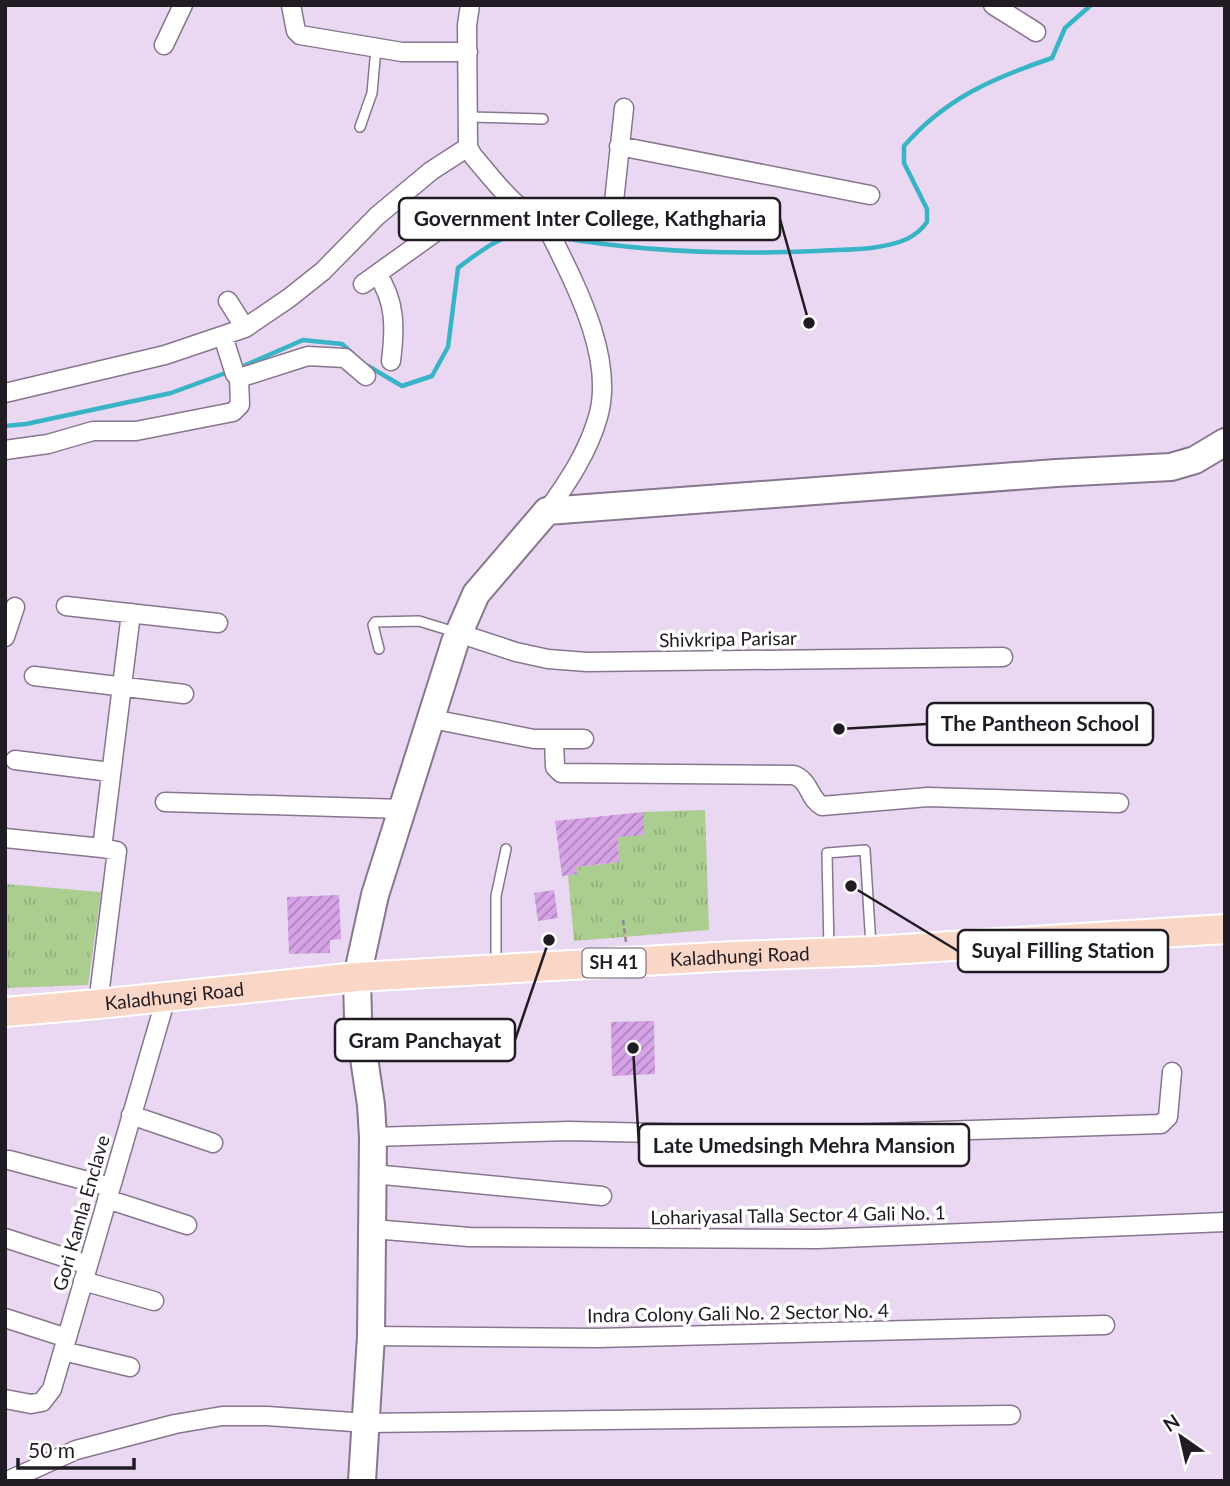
<svg xmlns="http://www.w3.org/2000/svg" width="1230" height="1486" font-family="Lato,sans-serif">
  <style>
    .grass { fill: url(#grass-tufts) }
    .lines { fill: none; stroke-linecap: round; stroke-linejoin: round }
    .stream { stroke: #38b4c6; stroke-width: 4.5 }
    .building { fill: url(#building-hatch) }
    .lane-casing { stroke: #87768d; stroke-width: 12 }
    .street-casing { stroke: #87768d; stroke-width: 21 }
    .secondary-casing { stroke: #87768d; stroke-width: 30 }
    .primary-casing { stroke: #fff; stroke-width: 32 }
    .path { stroke: #908395; stroke-width: 2.5; stroke-dasharray: 5 3.5; stroke-linecap: butt }
    .lane { stroke: #fff; stroke-width: 9 }
    .street { stroke: #fff; stroke-width: 18 }
    .secondary { stroke: #fff; stroke-width: 26 }
    .primary { stroke: #fad6c6; stroke-width: 28 }
    .labels { text-anchor: middle; stroke-width: 7; stroke-linejoin: round; paint-order: stroke }
    .shield { fill: #fff; stroke: #645f66; stroke-width: 2 }
    .shield-label { font-size: 18px; font-weight: bold; fill: #211b24 }
    .street-label { font-size: 19px; fill: #211b24; stroke: #fff }
    .leader { fill: none; stroke: #211b24; stroke-width: 2.5 }
    .callout-dot { fill: #211b24; stroke: #fff; stroke-width: 2.5 }
    .callout { fill: #fff; stroke: #211b24; stroke-width: 2.5 }
    .callout-label { font-size: 21px; text-anchor: middle; font-weight: bold; fill: #211b24 }
  </style>
  <defs>
    <pattern id="grass-tufts" width="24" height="20" patternUnits="userSpaceOnUse" patternTransform="scale(1.75)"><rect width="24" height="20" fill="#accd90"/><path d="M3 7l-1-3M5 7V3M7 7l1-3M15 17l-1-3M17 17v-4M19 17l1-3" fill="none" stroke="#94af7c"/></pattern>
    <pattern id="building-hatch" width="6" height="6" patternUnits="userSpaceOnUse" patternTransform="scale(1.75)"><rect width="6" height="6" fill="#d5a3e6"/><path d="M-1 1l2-2M0 6l6-6M5 7l2-2" fill="none" stroke="#ac84ba"/></pattern>
  </defs>
  <rect width="100%" height="100%" fill="#ead7f1"/>
  <!-- grass -->
  <path class="grass" d="M705,810L709,930L574,941L568,875L577,874L576,867L619,862L618,837L644,834V812Z
    M6,884L101,892L88,985L5,988Z"/>
  <g class="lines">
    <!-- stream -->
    <path class="stream" d="M557,237C643,252 730,255 817,251C847,249 879,251 907,239C915,235 922,229 927,222V209L904,163V146C946,98 993,78 1052,58L1065,28L1091,5
      M368,366L402,386L432,376L448,347L458,268C485,247 509,228 545,234
      M239,368L303,340L342,344L353,354
      M5,426L26,424L171,393L231,371"/>
  </g>
  <!-- building -->
  <path class="building" d="M644,812V835L618,837L619,862L576,867L577,874L562,876L555,821Z
    M554,890L558,918L538,921L534,893Z
    M339,895L341,939L330,940V953L289,954L287,897Z
    M654,1021L655,1074L612,1076L611,1022Z"/>
  <g class="lines">
    <!-- lane casing -->
    <g class="lane-casing">
      <path id="lane" d="M469,117L543,119
        M360,127L372,93L376,48
        M379,649L373,625L375,622L419,621L455,632
        M829,950L827,853L865,850L871,946
        M496,965V896L506,849"/>
    </g>
    <!-- street casing -->
    <g class="street-casing">
      <path id="street" d="M291,5L296,31L300,35L402,52H468
        M470,5L467,25L468,147L473,156C494,180 515,211 546,223C557,227 571,228 584,229C596,230 605,232 612,220L624,108
        M993,5L1036,32
        M164,45L183,5
        M619,146L870,195
        M545,223C571,277 616,355 598,417C588,452 568,482 547,511
        M377,274C396,301 395,329 391,361
        M363,284L444,226L458,218L516,204
        M228,301L245,328
        M223,336L235,374L239,378L308,356L345,358L366,376
        M5,393L165,355L245,328L289,298L323,271L377,216L431,171L468,147
        M5,450L48,444L93,431H136L233,412L240,405L239,378
        M66,606L218,623
        M458,633L516,652L548,659L587,662L1003,657
        M5,637L15,607
        M34,676L184,694
        M432,719L534,739H584
        M554,739L555,767L561,773L794,775C810,781 809,799 822,806L928,797L1119,803
        M15,760L110,772
        M165,802L403,809
        M5,838L102,848L117,851L98,1004
        M102,848L131,613
        M131,1115L213,1143
        M373,1137L569,1131L786,1136L1161,1124L1168,1117L1172,1072
        M9,1160L110,1187
        M373,1174L602,1196
        M107,1199L187,1225
        M373,1229L469,1237L818,1239L1225,1222
        M5,1238L88,1265
        M83,1281L154,1301
        M5,1318L67,1338
        M371,1336L597,1338L1105,1325
        M63,1351L130,1367
        M5,1399L31,1404L42,1402L52,1389L166,998
        M7,1481L76,1450L175,1424L222,1416H267L367,1423L1011,1415"/>
    </g>
    <!-- secondary casing -->
    <g class="secondary-casing">
      <path id="secondary" d="M362,1481L371,1336L373,1137L371,1105L358,1018L357,977L375,895L455,642L476,594L547,511L1056,473L1171,467L1195,460L1225,442"/>
    </g>
    <!-- primary casing -->
    <g class="primary-casing">
      <g id="primary">
        <path id="s1" d="M5,1012L98,1004L357,977L734,956L872,951L1225,929"/>
      </g>
    </g>
    <!-- path -->
    <path class="path" d="M623,920L626,942"/>
    <!-- lane -->
    <use href="#lane" class="lane"/>
    <!-- street -->
    <use href="#street" class="street"/>
    <!-- secondary -->
    <use href="#secondary" class="secondary"/>
    <!-- primary -->
    <use href="#primary" class="primary"/>
  </g>
  <g class="labels">
    <!-- shield labels -->
    <rect class="shield" x="582.5" y="948.5" width="63" height="29" rx="5"/>
    <g class="shield-label">
      <text x="614" y="969">SH 41</text>
    </g>
    <!-- street labels -->
    <g class="street-label">
      <text transform="translate(728 639) rotate(-1)" y="7">Shivkripa Parisar</text>
      <text dy="7" stroke="none"><textPath href="#s1" startOffset="737">Kaladhungi Road</textPath></text>
      <text dy="7" stroke="none"><textPath href="#s1" startOffset="170">Kaladhungi Road</textPath></text>
      <text transform="translate(81 1213) rotate(-74)" y="7">Gori Kamla Enclave</text>
      <text transform="translate(798 1215) rotate(-1)" y="7">Lohariyasal Talla Sector 4 Gali No. 1</text>
      <text transform="translate(738 1313) rotate(-1)" y="7">Indra Colony Gali No. 2 Sector No. 4</text>
    </g>
  </g>
  <!-- callouts -->
  <path class="leader" d="M809 323L780 219M839 729L927 724M851 886L958 951M549 940L515 1040M633 1048L639 1145"/>
  <g class="callout-dot">
    <circle cx="809" cy="323" r="7"/>
    <circle cx="839" cy="729" r="7"/>
    <circle cx="851" cy="886" r="7"/>
    <circle cx="549" cy="940" r="7"/>
    <circle cx="633" cy="1048" r="7"/>
  </g>
  <g class="callout">
    <rect x="399" y="198" width="381" height="42" rx="7"/>
    <rect x="927" y="703" width="226" height="42" rx="7"/>
    <rect x="958" y="930" width="210" height="42" rx="7"/>
    <rect x="335" y="1019" width="180" height="42" rx="7"/>
    <rect x="639" y="1124" width="330" height="42" rx="7"/>
  </g>
  <g class="callout-label">
    <text x="590" y="226">Government Inter College, Kathgharia</text>
    <text x="1040" y="731">The Pantheon School</text>
    <text x="1063" y="958">Suyal Filling Station</text>
    <text x="425" y="1048">Gram Panchayat</text>
    <text x="804" y="1153">Late Umedsingh Mehra Mansion</text>
  </g>
  <!-- border -->
  <rect width="1230" height="1486" fill="none" stroke="#211b24" stroke-width="14"/>
  <!-- north arrow -->
  <g transform="translate(1181 1437) rotate(326)" stroke="#ffffff" stroke-width="5" paint-order="stroke">
  <path d="M0-5L12 26L0 18L-12 26Z" fill="#211b24"/>
  <text y="-10" font-size="19" font-weight="bold" text-anchor="middle" fill="#211b24">N</text>
  </g>
  <!-- scale -->
  <path d="M18 1458v10h116v-10" fill="none" stroke="#211b24" stroke-width="3.5"/>
  <text x="28" y="1458" font-size="21" fill="#211b24" stroke="#ffffff" stroke-width="5" paint-order="stroke">50 m</text>
</svg>
